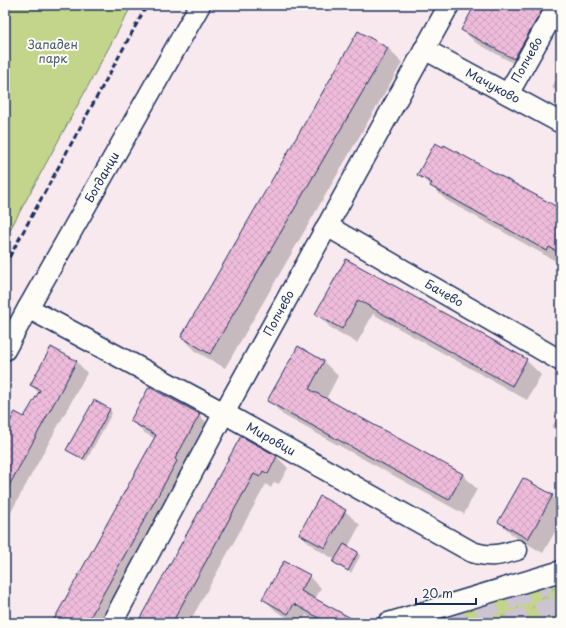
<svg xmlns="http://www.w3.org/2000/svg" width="566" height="628" font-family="'Playpen Sans',sans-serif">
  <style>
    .forest { fill: url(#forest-crowns); stroke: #6e8274 }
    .green { fill: #c2d58a; stroke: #6e8274 }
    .shadow { fill: #0003 }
    .building { fill: url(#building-cross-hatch); stroke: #1b2f5e }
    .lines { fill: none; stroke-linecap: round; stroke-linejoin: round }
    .minor-tunnel { stroke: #ccc4d1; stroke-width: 20; stroke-dasharray: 20 10; stroke-linecap: butt }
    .major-tunnel { stroke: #ccc4d1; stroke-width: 22; stroke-dasharray: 22 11; stroke-linecap: butt }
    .minor-casing { stroke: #1b2f5e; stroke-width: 23 }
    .minor { stroke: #fdfcf7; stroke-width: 20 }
    .rail { stroke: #1b2f5e; stroke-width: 3; stroke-dasharray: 6 3; stroke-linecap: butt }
    .labels { text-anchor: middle; stroke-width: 4; stroke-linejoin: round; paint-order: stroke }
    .park-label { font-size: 12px; fill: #455869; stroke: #fdfcf7 }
    .street-label { font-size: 12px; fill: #1b2f5e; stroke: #fdfcf7 }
  </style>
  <defs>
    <pattern id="forest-crowns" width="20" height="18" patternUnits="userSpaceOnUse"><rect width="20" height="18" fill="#c2d58a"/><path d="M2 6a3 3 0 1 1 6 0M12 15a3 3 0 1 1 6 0" fill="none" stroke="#a6b77a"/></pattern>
    <pattern id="building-cross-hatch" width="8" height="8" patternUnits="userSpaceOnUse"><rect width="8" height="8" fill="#eebcda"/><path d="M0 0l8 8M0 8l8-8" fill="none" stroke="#cca2be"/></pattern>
  </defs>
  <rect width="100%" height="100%" fill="#f8e9ee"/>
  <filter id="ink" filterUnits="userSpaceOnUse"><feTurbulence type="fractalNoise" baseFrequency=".025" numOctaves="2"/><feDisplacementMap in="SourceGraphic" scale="8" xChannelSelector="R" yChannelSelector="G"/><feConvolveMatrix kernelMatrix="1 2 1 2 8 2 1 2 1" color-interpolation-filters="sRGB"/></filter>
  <g filter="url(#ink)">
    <!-- forest -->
    <path class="forest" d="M561,582V623H419Z"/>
    <!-- green -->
    <path class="green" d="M5,5H132L5,239Z"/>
    <!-- shadow -->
    <path class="shadow" d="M318,5H335L331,12Z
      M477,5H561L527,71L475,42L463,30Z
      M388,48L402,63L225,368L197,352L182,337Z
      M561,71V96L552,87Z
      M419,174L561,210V264L446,200Z
      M346,261L526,360L541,375L527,400L373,314L357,343L331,328L317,314Z
      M298,347L324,362L338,376L326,399L463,475L477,489L464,514L283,415L269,400Z
      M51,348L77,362L87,373L5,523V432L25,419L39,393L31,385Z
      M94,402L110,410L112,413L86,461L70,452Z
      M561,411V435L552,427Z
      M199,415L210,426L105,623H53L156,439L143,432L132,420Z
      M242,437L277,457L288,468L279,484L274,482L271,488L266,484L189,623H147L142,617Z
      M552,496L561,505V521L543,553L514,536L499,522Z
      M345,511L360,525L348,547L358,553L360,556L351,573L337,565L335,562L336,560L315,548L300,534Z
      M309,576L321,588L315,599L352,623H319L306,615L302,623H297L276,611L264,599Z"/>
    <!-- building -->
    <path class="building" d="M475,5H545L514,59L461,30Z
      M358,31L388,48L210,354L181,337Z
      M435,143L443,147L444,145L561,209V254L549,247L547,251L430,186L432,183L417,175Z
      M346,259L527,359L512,386L358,300L342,329L315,314Z
      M298,346L324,361L309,389L463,474L449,500L267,401Z
      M51,347L77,361L5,493V430L15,412L24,417L40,390L30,385Z
      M149,387L200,414L175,459L177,461L87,623H52L156,435L130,421Z
      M94,400L110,409L83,459L66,450Z
      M241,436L277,456L268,474L263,471L260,477L254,474L172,623H150L140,618Z
      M523,478L553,495L528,539L498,522Z
      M320,496L346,510L325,548L299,534Z
      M344,544L358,552L348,571L333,562Z
      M284,561L310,575L301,591L360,623H328L294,604L288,614L262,599Z"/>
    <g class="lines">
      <!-- minor-tunnel -->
      <path class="minor-tunnel" d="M509,623L561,604"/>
      <!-- major-tunnel -->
      <path class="major-tunnel" d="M445,623L549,583"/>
      <!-- minor casing -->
      <g class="minor-casing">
        <g id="minor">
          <path id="s1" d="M424,49L561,123"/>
          <path id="s2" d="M508,94L558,5"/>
          <path id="s3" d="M327,226L561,361"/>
          <path id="s4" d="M28,308L224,413L472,552C492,558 498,555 517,550"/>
          <path id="s5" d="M5,350L28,308L200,5"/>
          <path id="s6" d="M112,623L224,413L449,5"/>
          <path d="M388,623L561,571"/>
        </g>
      </g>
      <!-- minor -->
      <use href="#minor" class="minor"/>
      <!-- rail -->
      <path class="rail" d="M5,265L147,5"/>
    </g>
  </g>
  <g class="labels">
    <!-- park labels -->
    <g class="park-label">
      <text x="53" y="49">Западен<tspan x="53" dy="14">парк</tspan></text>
    </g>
    <!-- street labels -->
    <g class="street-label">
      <text dy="4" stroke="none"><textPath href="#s2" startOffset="39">Попчево</textPath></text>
      <text dy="4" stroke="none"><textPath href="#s1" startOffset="78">Мачуково</textPath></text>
      <text dy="4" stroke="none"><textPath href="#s5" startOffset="198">Богданци</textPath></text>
      <text dy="4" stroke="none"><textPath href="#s3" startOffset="135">Бачево</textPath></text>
      <text dy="4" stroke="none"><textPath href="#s6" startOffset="352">Попчево</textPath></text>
      <text dy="4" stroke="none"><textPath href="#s4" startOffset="276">Мировци</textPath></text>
    </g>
  </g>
  <!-- margin -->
  <rect width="566" height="628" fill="none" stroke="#fdfcf7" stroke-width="20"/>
  <rect x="10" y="10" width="546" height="608" fill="none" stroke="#1b2f5e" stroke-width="1.5" filter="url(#ink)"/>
  <!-- scale -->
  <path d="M416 598v6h60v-6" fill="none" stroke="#1b2f5e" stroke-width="2"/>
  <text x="422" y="598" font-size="12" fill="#1b2f5e" stroke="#fdfcf7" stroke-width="3" paint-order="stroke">20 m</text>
</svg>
